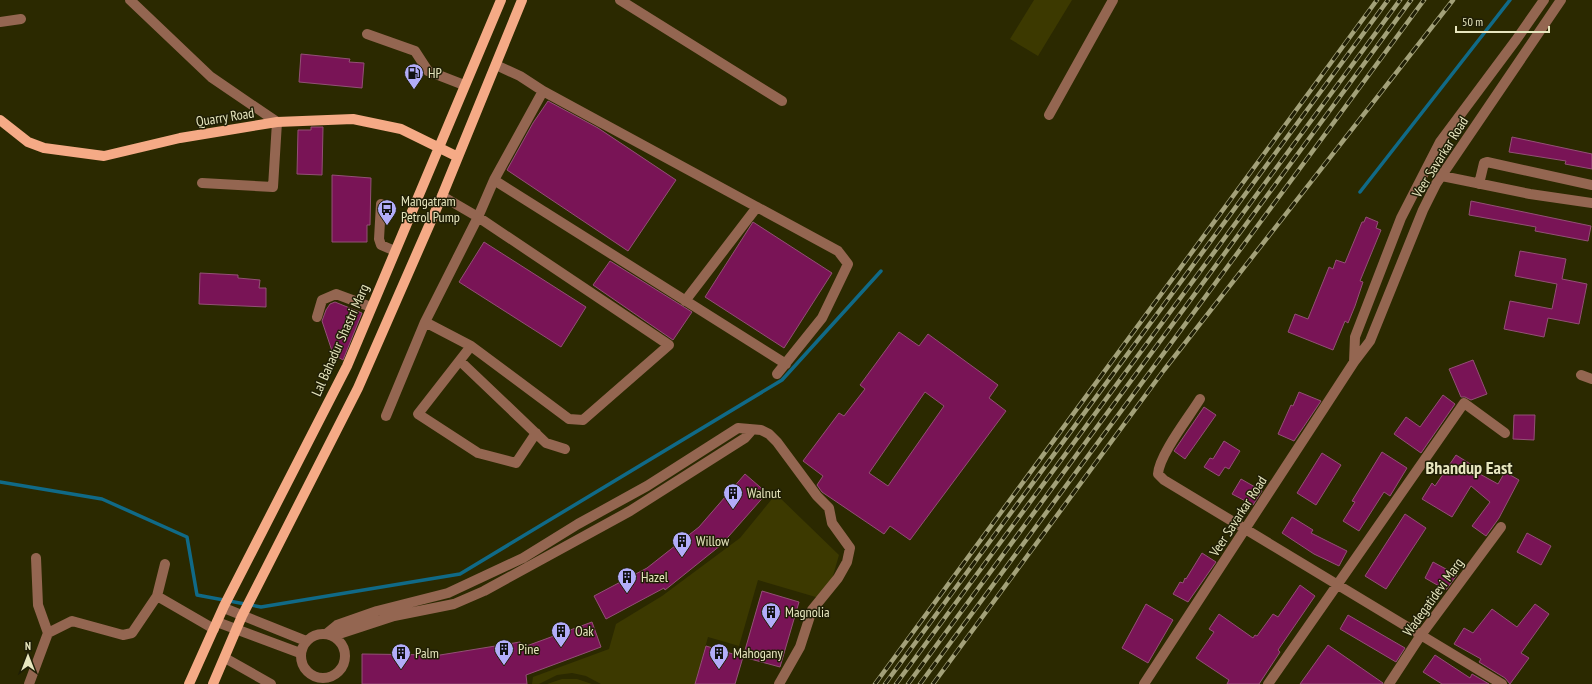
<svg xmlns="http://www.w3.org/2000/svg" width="1592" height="684" font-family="'PT Sans Narrow',sans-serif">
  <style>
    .green { fill: #3c3900 }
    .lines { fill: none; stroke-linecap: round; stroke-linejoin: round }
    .stream { stroke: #106a87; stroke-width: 3.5 }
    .building { fill: #791456; stroke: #935075; fill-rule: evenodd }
    .minor { stroke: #946651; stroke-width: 10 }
    .major { stroke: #f5aa86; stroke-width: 10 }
    .rail-casing { stroke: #a3a179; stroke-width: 4.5 }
    .rail { stroke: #201f06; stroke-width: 3; stroke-dasharray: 9; stroke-linecap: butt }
    .labels { text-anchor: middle; stroke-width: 3; stroke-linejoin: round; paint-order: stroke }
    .poi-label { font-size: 14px; fill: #e7e6bf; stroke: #201f06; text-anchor: start }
    .street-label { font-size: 14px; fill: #e7e6bf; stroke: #201f06 }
    .district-label { font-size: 18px; font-weight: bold; fill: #e7e6bf; stroke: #201f06 }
  </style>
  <rect width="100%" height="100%" fill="#2b2900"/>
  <!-- green -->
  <path class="green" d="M1034,0H1072L1038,56L1010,39Z
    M776,494L839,555L826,600L758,580L739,646L708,637L695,684H601L586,676L572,673L557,675L539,684H532L533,677L609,649L616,624L662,596L740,538Z
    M562,679H577L592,684H547Z"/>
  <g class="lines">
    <!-- stream -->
    <path class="stream" d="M1360,192L1510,0
      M0,482L102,499L187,537L197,595L261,607L460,574L782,380L881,271"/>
  </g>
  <!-- building -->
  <path class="building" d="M301,54L350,59L349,62L364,63L362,88L299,82Z
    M548,101L598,128L676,180L628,251L507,170L533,123Z
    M311,127H323L322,175L297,174L298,130H311Z
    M1512,137L1592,154V169L1565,164L1566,161L1509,152Z
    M332,175L371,178L370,225H367V242H332Z
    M1471,201L1591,226L1588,241L1535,231L1536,227L1469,215Z
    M1366,217L1378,222L1376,228L1381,230L1360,281L1363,282L1355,306L1348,323L1345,321L1333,350L1288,332L1295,314L1308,319L1329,267L1333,269L1336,260L1345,263L1362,222H1364Z
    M753,222L832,273L784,348L705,297Z
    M484,242L586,307L561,347L459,282Z
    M1520,251L1566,259L1562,279L1587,284L1579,324L1548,318L1544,337L1504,329L1510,301L1552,309L1557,284L1515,276Z
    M610,261L692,312L673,340L593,285Z
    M200,273L238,275V278L260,280L259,288H266V307L199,304Z
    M335,302L362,313L343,360L333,354L322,321L326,310L330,304Z
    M899,332L919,346L928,334L998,385L989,398L1006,411L910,540L890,526L884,534L822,492L817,485L823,476L803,461L839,413L844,416L865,389L860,385ZM925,392L944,406L888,486L869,473Z
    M1473,360L1487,394L1471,400L1465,397H1461L1449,369Z
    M1299,392L1321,401L1294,441L1278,434L1291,405L1293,406Z
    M1443,395L1455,404L1421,453L1394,434L1406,417L1420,427Z
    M1204,407L1216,415L1185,459L1174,451Z
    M1514,415H1535L1534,440L1513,439Z
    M1224,441L1240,451L1229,469L1225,467L1219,476L1204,467L1210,458L1213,459Z
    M1382,452L1407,468L1390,496L1384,492L1359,531L1343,521L1355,502L1352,501Z
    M1322,453L1341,465L1316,505L1297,493Z
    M1456,455L1480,470L1478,473L1498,484L1505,472L1519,480L1499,518L1486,536L1472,526L1490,502L1471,486L1452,517L1422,499L1432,483L1435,486Z
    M745,474L767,493L721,545L665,590L664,588L606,619L594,596L647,568L699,527Z
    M1241,479L1262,491L1253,505L1232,494Z
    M1405,514L1426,528L1386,589L1365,576Z
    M1292,517L1313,530L1311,533L1347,551L1339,566L1314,554L1282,533Z
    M1527,533L1551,546L1541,565L1517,552Z
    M1202,553L1216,562L1188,602L1173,594L1180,582L1183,583L1185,578L1186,579Z
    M1433,562L1457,575L1446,590L1425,578Z
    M1300,585L1315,596L1278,650L1280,652L1259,684H1227L1229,680L1196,658L1214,632L1209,629L1219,614L1253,638L1255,635L1257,636L1273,614L1278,617Z
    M762,591L799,602L780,667L743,657Z
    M1146,604L1173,620L1148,663L1122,648Z
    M1535,604L1549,614L1521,653L1529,658L1510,684L1505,678L1479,662L1481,659L1454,644L1464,628L1473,633L1492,609L1517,627Z
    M1348,615L1405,648L1396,662L1340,629Z
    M592,622L601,647L526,675L527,684H362V654L440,655L520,642L521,648Z
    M1328,645L1383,683V684H1300Z
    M706,646L743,657L735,684H695Z
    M1435,655L1470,678L1472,674L1489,684H1442L1423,672Z"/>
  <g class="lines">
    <!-- minor -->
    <path class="minor" d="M130,0L211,77L277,122L273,187L202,183
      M620,0L782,101
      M0,22L21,19
      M367,34L415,51L428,71L464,85
      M496,65L520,76L543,91
      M1049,115L1113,0
      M1442,176L1530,194L1592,203
      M494,180L786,364
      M1479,184L1484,163L1487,162L1592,185
      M381,204L379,239L381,245L395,251
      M685,301L757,207
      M317,317L322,300L336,294L371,307
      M425,322L471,346L569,419L583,420L669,345L478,217L442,196
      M471,346L418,414L478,453L516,463L536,433
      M460,361L546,443L565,449
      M1354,362L1355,337L1401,218L1440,142L1516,40L1544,0
      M1581,375L1592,379
      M1200,399C1189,417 1159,455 1158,474L1164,480L1502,684
      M386,416L425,322L478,217L494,180L543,91L838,251L848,264L822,318L777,374
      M36,558L38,605L48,633L72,621L123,635L132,633L157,596L214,629
      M157,596L165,564
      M224,608L306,641
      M217,622L300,653
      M301 656a22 22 0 1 1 44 0a22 22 0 1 1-44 0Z
      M326,634L337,625L377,611L448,593L523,558L578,524L647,486L738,428L761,430L769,434L777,442L817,496L829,508L832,523L850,548L847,562L838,578L812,610L800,647L779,684
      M333,636L394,616L454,604L484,591L630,511L745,438L752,430
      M225,658L271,684
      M29,684L48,633
      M1144,684L1354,362L1370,341L1423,210L1436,184L1561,0
      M1268,684L1464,403L1505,433
      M1389,684L1421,635L1501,527"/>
    <!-- major -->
    <path class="major" d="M0,120L28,142L44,148L104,156L180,138L277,122L353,119L401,129L458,157
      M189,684L224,606L347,366L501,0
      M213,684L242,616L358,388L442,196L522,0"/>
    <!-- rail casing -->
    <g class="rail-casing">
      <path id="rail" d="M875,684L1377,0
        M885,684L1388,0
        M896,684L1400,0
        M908,684L1411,0
        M920,684L1424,0
        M933,684L1164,370L1453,0"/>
    </g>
    <!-- rail -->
    <use href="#rail" class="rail"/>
  </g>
  <!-- icons -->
  <defs>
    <g id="fuel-pin" transform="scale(1)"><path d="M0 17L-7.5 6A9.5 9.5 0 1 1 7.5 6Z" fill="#b2adf9" stroke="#201f06"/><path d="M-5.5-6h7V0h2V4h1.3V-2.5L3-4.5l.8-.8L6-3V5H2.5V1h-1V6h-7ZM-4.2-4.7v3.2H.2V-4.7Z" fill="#111"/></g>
    <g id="bus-pin" transform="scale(1)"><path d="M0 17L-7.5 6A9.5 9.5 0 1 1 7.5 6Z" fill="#b2adf9" stroke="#201f06"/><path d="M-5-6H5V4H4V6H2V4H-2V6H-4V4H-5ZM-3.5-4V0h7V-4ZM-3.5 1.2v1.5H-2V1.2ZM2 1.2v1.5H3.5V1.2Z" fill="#111"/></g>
    <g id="building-pin" transform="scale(1)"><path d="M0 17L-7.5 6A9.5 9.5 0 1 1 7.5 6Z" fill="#b2adf9" stroke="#201f06"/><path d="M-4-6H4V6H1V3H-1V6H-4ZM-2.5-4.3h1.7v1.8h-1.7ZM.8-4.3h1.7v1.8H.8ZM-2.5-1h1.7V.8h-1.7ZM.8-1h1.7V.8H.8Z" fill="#111"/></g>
  </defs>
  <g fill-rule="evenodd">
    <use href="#fuel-pin" x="414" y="73"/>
    <use href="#bus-pin" x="387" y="209"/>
    <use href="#building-pin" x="733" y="493"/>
    <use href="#building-pin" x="682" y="541"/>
    <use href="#building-pin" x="627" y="577"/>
    <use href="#building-pin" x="771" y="612"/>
    <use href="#building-pin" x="561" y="631"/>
    <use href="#building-pin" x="504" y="649"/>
    <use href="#building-pin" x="401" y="653"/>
    <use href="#building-pin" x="719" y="653"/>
  </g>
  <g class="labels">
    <!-- poi labels -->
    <g class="poi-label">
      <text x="428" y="78">HP</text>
      <text x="401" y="206">Mangatram<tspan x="401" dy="16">Petrol Pump</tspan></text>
      <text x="747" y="498">Walnut</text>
      <text x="696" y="546">Willow</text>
      <text x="641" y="582">Hazel</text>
      <text x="785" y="617">Magnolia</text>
      <text x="575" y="636">Oak</text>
      <text x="518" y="654">Pine</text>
      <text x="415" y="658">Palm</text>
      <text x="733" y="658">Mahogany</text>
    </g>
    <!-- street labels -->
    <g class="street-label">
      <text transform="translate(225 117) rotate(-9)" y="5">Quarry Road</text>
      <text transform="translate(1440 157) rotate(-58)" y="5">Veer Savarkar Road</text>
      <text transform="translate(340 340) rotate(-66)" y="5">Lal Bahadur Shastri Marg</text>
      <text transform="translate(1238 516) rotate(-57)" y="5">Veer Savarkar Road</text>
      <text transform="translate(1433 597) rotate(-54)" y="5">Wadegatidevi Marg</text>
    </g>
    <!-- district labels -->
    <g class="district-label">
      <text x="1469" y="474">Bhandup East</text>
    </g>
  </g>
  <!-- north arrow -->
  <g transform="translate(28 656)" stroke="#201f06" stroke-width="3" paint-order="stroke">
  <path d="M0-3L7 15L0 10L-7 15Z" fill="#e7e6bf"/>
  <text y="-6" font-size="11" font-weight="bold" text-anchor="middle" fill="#e7e6bf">N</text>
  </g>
  <!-- scale -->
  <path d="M1456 26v6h93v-6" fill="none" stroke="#e7e6bf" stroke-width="2"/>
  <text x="1462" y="26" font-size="12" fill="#e7e6bf" stroke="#201f06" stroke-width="3" paint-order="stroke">50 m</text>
</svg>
